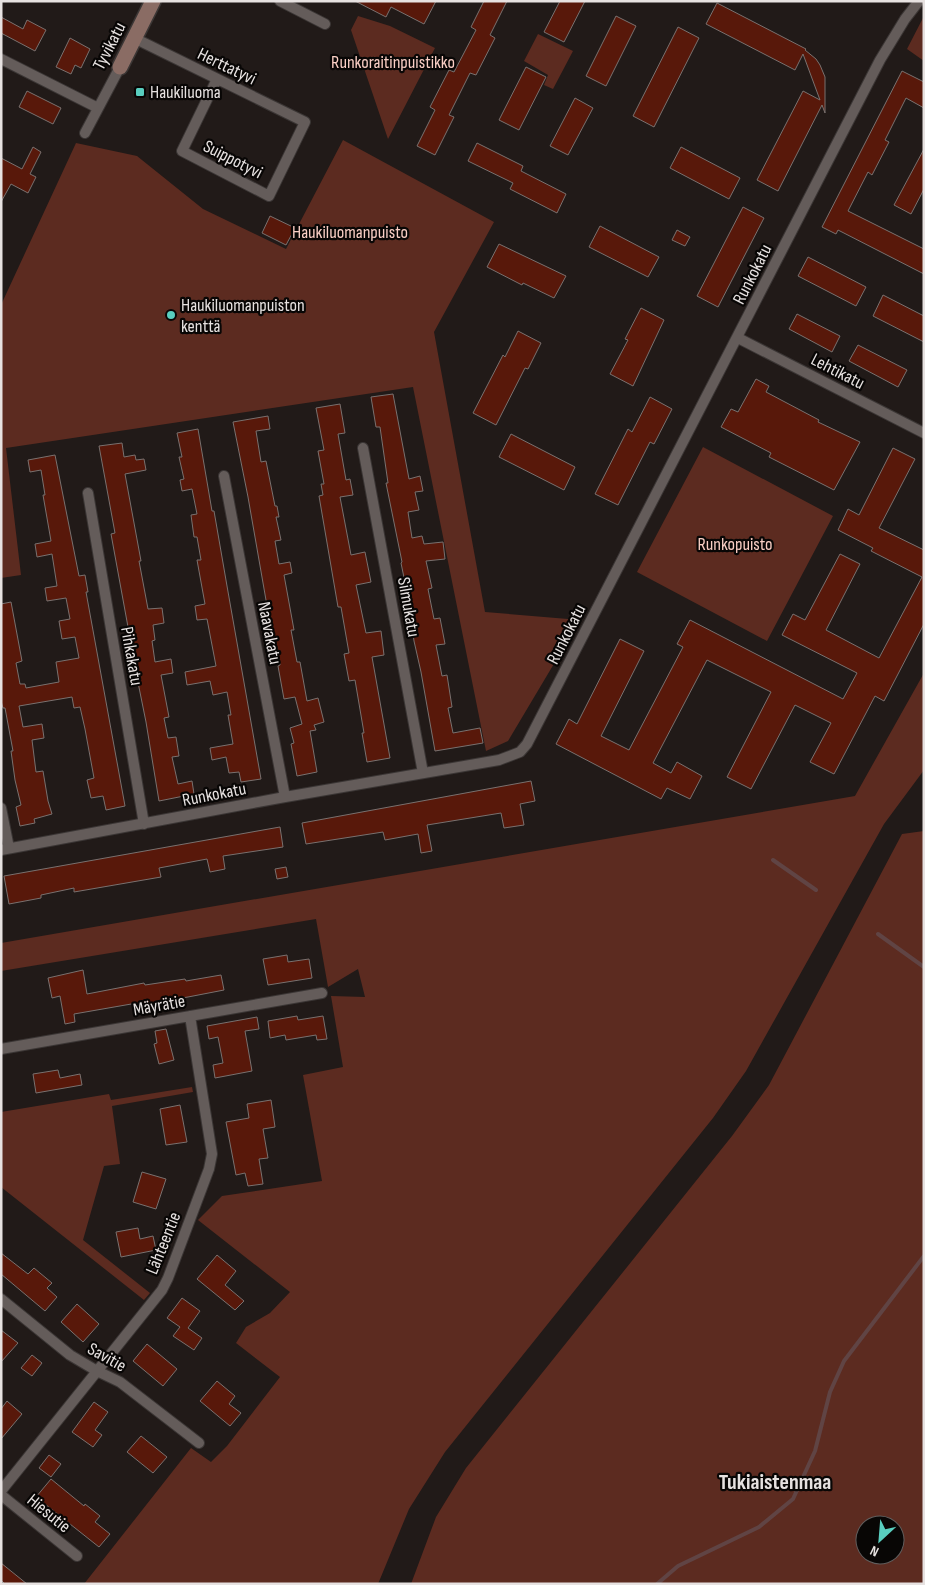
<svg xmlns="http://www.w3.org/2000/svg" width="925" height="1585" font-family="'Sofia Sans Condensed',sans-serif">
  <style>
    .green { fill: #5c2b20; fill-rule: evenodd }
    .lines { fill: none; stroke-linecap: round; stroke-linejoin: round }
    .stream { stroke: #604444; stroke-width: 4 }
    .building { fill: #58180a; stroke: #79716f }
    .street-casing { stroke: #3b3635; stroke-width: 12 }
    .secondary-casing { stroke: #3b3635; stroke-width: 18 }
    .street { stroke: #645c5a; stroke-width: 10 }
    .secondary { stroke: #8a6c64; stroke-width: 15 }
    .poi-dot { fill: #59cebf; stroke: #080605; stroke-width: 2 }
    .labels { text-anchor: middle; stroke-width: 4.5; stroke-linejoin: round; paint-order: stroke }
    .street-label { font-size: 18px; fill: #e7e2e1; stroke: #080605 }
    .park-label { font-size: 18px; fill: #f9cec4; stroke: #080605 }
    .poi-label { font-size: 18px; fill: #e7e2e1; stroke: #080605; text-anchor: start }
    .district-label { font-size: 22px; font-weight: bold; fill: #e7e2e1; stroke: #080605 }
  </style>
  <rect width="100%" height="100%" fill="#211a18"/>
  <!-- green -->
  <path class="green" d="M358,16L390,26L435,48L388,139L351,30Z
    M924,16V61L907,49Z
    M538,34L573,51L553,89L544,85L548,75L524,61Z
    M343,140L494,222L434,332L485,612L580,620L508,741L486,751L413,387L6,448L21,575L1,578V305L76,143L137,156L203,209L286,249Z
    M703,447L833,516L767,641L637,572Z
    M924,673V770L884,824L746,1071L713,1118L445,1452L409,1509L378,1584H84L191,1448L211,1462L227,1446L280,1377L236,1343L246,1327L270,1313L290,1292L198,1220L222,1196L322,1181L303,1075L343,1067L331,996L365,997L358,969L328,987L316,919L1,971V943L855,796Z
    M924,831V1584H411L436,1517L466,1468L732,1136L769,1085L902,834ZM865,1525H895V1555H865Z
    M192,1087L193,1092L112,1106L120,1164L104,1166L83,1240L150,1293L144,1300L1,1187V1112L109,1094L111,1100Z"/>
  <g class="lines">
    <!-- stream -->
    <path class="stream" d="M773,860L816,890
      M878,934L924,967
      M657,1584L678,1566L759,1527L793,1499L815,1451L830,1392L844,1361L924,1256"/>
  </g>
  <!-- building -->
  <path class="building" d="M355,1H436L424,24L391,7L386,17Z
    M484,1H507L490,35L495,38L476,75L470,73L449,115L454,117L435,155L417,146L435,110L430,107L449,70L454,72L476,30L471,27Z
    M560,1H585L564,42L544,32Z
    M717,3L806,49L805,50L816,59L820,65L825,77V113L822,105L778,191L757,180L803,91L820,100L803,54L795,70L706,24Z
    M616,16L636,26L606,86L586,76Z
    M1,17L23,29L27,20L46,30L35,51L1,33Z
    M678,27L699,38L654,127L633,116Z
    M70,38L90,49L81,68L75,65L71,74L56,67Z
    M526,67L546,77L519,130L499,120Z
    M902,71L924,82V108L906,98L885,140L889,142L872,175L868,172L848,211L924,249V274L838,230L836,234L822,227Z
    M27,91L61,108L53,124L19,107Z
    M575,98L593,108L568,155L550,146Z
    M477,143L523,166L521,171L566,194L557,213L510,189L513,183L468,161Z
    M33,147L41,152L30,174L36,177L28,193L11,184L1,202V158L22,169Z
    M681,147L740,178L729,199L670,168Z
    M924,149V189L911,214L894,205Z
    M743,207L764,218L718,307L697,296Z
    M270,216L295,228L286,245L262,233Z
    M600,226L659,257L648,277L589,247Z
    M677,230L690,237L685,246L672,240Z
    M499,244L566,276L554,298L523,283L522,285L487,267Z
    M808,257L866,287L856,306L798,276Z
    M883,295L924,316V342L873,316Z
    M641,308L664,320L633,386L610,374L628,340L625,339Z
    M797,314L840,336L832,352L789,329Z
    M518,331L541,343L528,369L525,368L496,425L473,413L503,355L505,357Z
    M858,345L907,370L898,387L849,361Z
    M756,379L769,386L766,392L819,420L818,422L860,442L834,490L769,457L771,453L721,427L731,409L738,412Z
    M393,394L409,479L420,476L423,491L415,492L419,510L408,512L412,538L422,536L424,544L443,542L445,559L426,561L432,588L428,589L434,619L440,618L445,644L436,645L442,676L447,675L452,707L448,708L453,733L480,728L483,743L435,751L421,672L414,641L409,602L401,563L402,562L386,483H388L380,427H376L371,397Z
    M650,397L672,409L654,444L650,442L618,505L595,494L628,429L632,432Z
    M340,404L345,433L338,434L346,480L350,479L353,495L340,497L351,555L365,552L371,582L356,585L366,633L381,631L384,655L372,657L390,758L367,762L362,733H364L355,680L349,681L344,654L349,653L341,607H338L319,496L323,495L321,484H324L318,451L324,450L316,408Z
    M268,416L270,429L256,431L261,462L266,461L275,506H277L279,517H276L281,540L275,541L279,564L290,562L292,573L284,575L294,630H291L297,662H300L307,701L318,698L324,722L314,725L316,730L310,731L317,772L297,776L291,744L294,743L290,728L302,724L295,697L284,699L278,666L280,665L274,633L270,623L248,497L233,422Z
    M198,429L212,511H214L227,586L261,779L241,782L239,772L229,773L226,757L212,760L210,748L233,744L228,715H231L227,692L213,695L210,681L187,685L185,672L216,666L207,619L197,620L195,606L205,604L197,560H201L197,537H194L191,515L197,514L192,489L182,491L180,480L184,479L179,457H182L177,433Z
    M511,434L575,467L564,490L499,457Z
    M122,443L124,457L135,455L136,460L144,459L146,470L125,474L141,561H139L148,609L162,608L164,623L153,625L155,640L152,641L155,662L171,659L173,673L161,675L169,717L164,718L168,738L176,737L179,756L172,757L178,784L192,781L194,794L159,801L146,722L129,638H127L125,627H128L111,534L115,533L99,446Z
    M893,448L915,459L879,528L924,550V624L884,701L875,696L834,774L810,762L831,723L795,705L751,789L727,777L771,692L707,660L653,763L671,773L677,762L702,776L690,799L667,788L661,799L556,744L569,719L577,724L620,639L644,651L601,736L629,750L683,647L677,644L690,620L843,699L857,673L782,635L793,614L805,620L840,554L860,564L826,630L879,658L922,577L871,551L873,548L838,530L848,509L859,515Z
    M55,455L79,576L85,575L88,592H86L125,806L106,810L103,796L91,798L87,780L94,778L85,729L80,707L74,708L72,697L19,706L23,727L42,724L44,738L32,740L36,772L43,771L48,801L52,814L34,819L35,823L20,826L16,807L21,805L15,780L11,751H13L5,708H3L1,701V604L11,602L22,661L16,663L20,684H25L26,688L59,682L56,662L79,658L75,637L62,639L59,621L70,619L66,598L47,601L45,588L57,586L52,554L37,557L35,544L51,541L43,495H45L41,470L30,472L28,460Z
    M531,781L535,801L520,804L524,825L504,828L501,813L427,825L432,851L421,853L418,834L385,840L383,832L306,844L302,823Z
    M280,827L283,847L223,856L225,869L210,872L207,859L159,868L161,877L74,892V888L41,895V898L9,904L4,876Z
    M286,867L288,877L277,879L275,869Z
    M287,955L288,962L309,959L312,978L268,985L263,959Z
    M83,970L87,994L144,983L145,985L185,979L186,981L221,975L224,990L188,997L138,1005L137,1003L74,1014L75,1022L65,1024L60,996L52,998L48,978Z
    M297,1016L298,1020L323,1016L327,1039L317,1040L316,1035L286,1040L285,1035L270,1038L268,1021Z
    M257,1017L259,1029L245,1031L252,1071L215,1078L213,1065L223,1063L218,1037L209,1039L207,1026Z
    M166,1029L174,1060L159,1064L154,1044L157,1043L155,1031Z
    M58,1070L60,1078L80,1074L82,1085L36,1093L33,1074Z
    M271,1100L275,1127L263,1129L268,1158L259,1159L263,1184L248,1186L245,1173L236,1175L226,1122L249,1118L247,1104Z
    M180,1105L187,1142L166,1145L160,1109Z
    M142,1172L166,1179L156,1209L133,1202Z
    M138,1228L140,1239L153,1236L156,1250L121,1257L116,1232Z
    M1,1253L28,1274L34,1268L52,1283L47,1288L57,1297L45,1311L1,1274Z
    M217,1255L236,1271L225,1285L244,1301L235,1310L197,1279Z
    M182,1298L200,1311L188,1328L202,1338L194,1350L173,1336L180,1327L167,1318Z
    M77,1304L99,1324L83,1342L61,1322Z
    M1,1330L18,1343L1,1362Z
    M147,1344L177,1369L163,1386L133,1361Z
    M32,1355L42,1363L32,1376L21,1368Z
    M217,1381L235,1396L229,1404L241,1413L230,1426L200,1401Z
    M7,1401L22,1414L1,1439V1409Z
    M94,1402L108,1412L95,1430L102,1435L93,1447L72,1432Z
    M141,1436L167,1457L153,1473L127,1452Z
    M49,1455L61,1464L51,1477L39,1468Z
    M51,1479L84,1506L85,1504L100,1516L95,1522L110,1534L99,1547L36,1497Z
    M1,1563L27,1584H5L1,1580Z"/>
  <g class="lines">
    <!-- street casing -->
    <g class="street-casing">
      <path id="street" d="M280,1L325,24
        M134,38L305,122L269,196L182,151L217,79
        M1,59L98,108
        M85,133L120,67
        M738,338L924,433
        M363,448L423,773
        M224,476L285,797
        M88,493L144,824
        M1,808L9,848
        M1,850L285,797L499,760L520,752L527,744L880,60L905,19L919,1
        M1,1049L322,993
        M1,1299L70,1355L97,1371L120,1382L199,1443
        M1,1491L162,1290L168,1278L209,1169L212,1154L190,1016
        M1,1495L77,1556"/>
    </g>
    <!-- secondary casing -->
    <g class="secondary-casing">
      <path id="secondary" d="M120,67L153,1"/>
    </g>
    <!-- street -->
    <use href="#street" class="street"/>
    <!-- secondary -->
    <use href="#secondary" class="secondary"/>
  </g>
  <!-- markers -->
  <g class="poi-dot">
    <rect x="135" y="87" width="10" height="10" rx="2.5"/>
    <circle cx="171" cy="315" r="5"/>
  </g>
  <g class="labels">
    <!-- street labels -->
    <g class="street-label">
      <text transform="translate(109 46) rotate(-63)" y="6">Tyvikatu</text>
      <text transform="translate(227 66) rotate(26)" y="6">Herttatyvi</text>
      <text transform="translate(233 159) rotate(27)" y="6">Suippotyvi</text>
      <text transform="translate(752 274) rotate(-63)" y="6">Runkokatu</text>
      <text transform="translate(838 371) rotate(27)" y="6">Lehtikatu</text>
      <text transform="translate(409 607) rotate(80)" y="6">Silmukatu</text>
      <text transform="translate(270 633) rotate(79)" y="6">Naavakatu</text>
      <text transform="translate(566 634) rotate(-63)" y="6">Runkokatu</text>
      <text transform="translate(132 656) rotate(80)" y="6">Pihkakatu</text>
      <text transform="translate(214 794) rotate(-11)" y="6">Runkokatu</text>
      <text transform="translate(159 1005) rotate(-10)" y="6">Mäyrätie</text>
      <text transform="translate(163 1243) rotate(-68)" y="6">Lähteentie</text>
      <text transform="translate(107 1357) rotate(29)" y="6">Savitie</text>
      <text transform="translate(49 1513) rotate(39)" y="6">Hiesutie</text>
    </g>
    <!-- park labels -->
    <g class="park-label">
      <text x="393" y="68">Runkoraitinpuistikko</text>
      <text x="350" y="238">Haukiluomanpuisto</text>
      <text x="735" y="550">Runkopuisto</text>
    </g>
    <!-- poi labels -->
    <g class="poi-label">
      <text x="150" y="98">Haukiluoma</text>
      <text x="181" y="311">Haukiluomanpuiston<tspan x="181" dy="21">kenttä</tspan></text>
    </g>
    <!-- district labels -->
    <g class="district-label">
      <text x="775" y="1489">Tukiaistenmaa</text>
    </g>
  </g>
  <!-- border -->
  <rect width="925" height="1585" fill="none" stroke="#e7e2e1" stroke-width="5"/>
  <!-- north arrow -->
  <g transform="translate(880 1540) rotate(206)"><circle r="24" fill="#080605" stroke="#615e5d"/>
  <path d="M0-4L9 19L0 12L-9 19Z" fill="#59cebf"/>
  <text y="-8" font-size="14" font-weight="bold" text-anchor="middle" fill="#e7e2e1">N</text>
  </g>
</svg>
